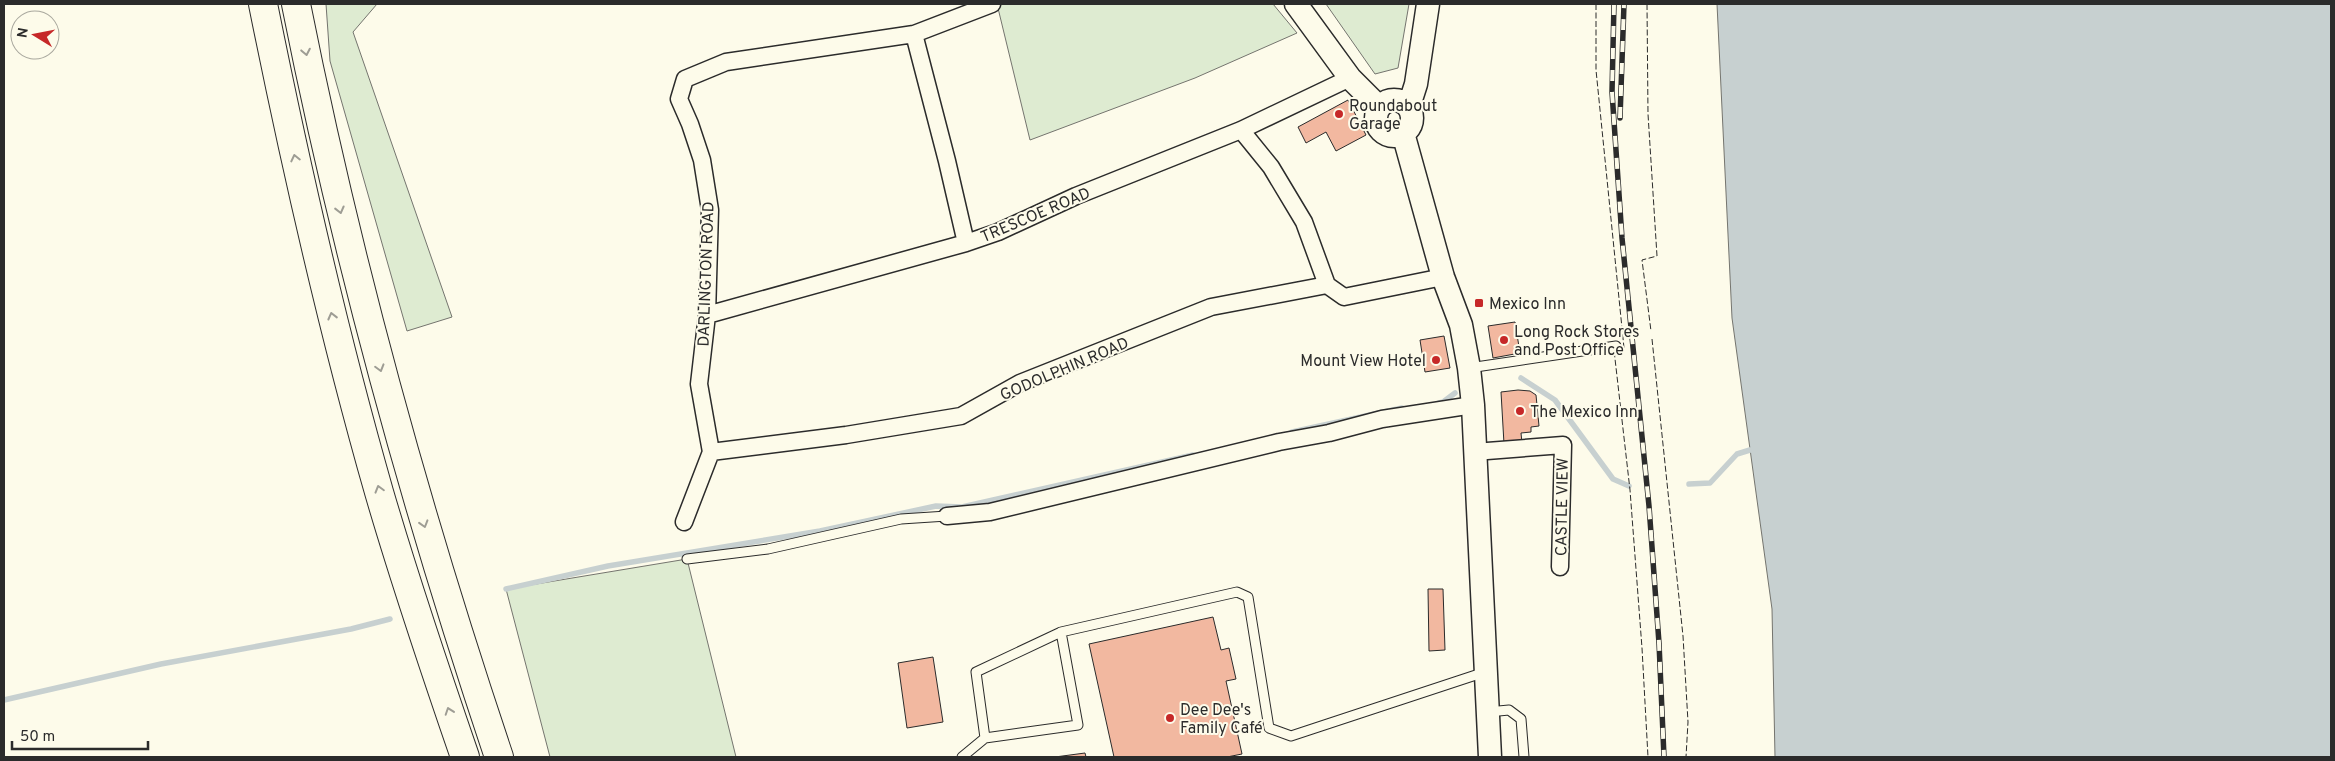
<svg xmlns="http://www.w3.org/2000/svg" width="2335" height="761" font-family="Overpass,sans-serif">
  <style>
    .green { fill: #deebd1; stroke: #74746e }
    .water { fill: #c7d0d0; stroke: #74746e }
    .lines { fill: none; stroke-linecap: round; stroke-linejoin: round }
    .stream { stroke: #c7d0d0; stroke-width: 5.5 }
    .building { fill: #f2b8a0; stroke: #2b2b2b }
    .lane-casing { stroke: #2b2b2b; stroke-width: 11 }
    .street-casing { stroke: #2b2b2b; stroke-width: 19 }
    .secondary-casing { stroke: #2b2b2b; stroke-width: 25 }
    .highway-casing { stroke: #2b2b2b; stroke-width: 30 }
    .lane { stroke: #fdfbea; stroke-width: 9 }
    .street { stroke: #fdfbea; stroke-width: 16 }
    .secondary { stroke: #fdfbea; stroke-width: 22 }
    .highway { stroke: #fdfbea; stroke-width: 28 }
    .rail-casing { stroke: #2b2b2b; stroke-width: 5.5 }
    .rail { stroke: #fdfbea; stroke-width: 4; stroke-dasharray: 11; stroke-linecap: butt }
    .fence { stroke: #2b2b2b; stroke-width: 1; stroke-dasharray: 6 2.5; stroke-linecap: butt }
    .oneway { stroke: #9e9d94 }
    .poi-dot { fill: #c62828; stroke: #fdfbea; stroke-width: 2 }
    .labels { text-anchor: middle; stroke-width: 4; stroke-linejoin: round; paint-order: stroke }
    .poi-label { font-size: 16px; fill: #2b2b2b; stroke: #fdfbea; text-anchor: start }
    .street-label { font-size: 16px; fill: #2b2b2b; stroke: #fdfbea }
  </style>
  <rect width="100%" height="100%" fill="#fdfbea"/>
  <!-- green -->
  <path class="green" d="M326,4H377L353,32L452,317L407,331L330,61Z
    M997,4H1273L1297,33L1195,78L1030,140Z
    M1326,4H1409L1398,68L1375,74Z
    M687,559L736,757H550L506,589Z"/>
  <!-- water -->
  <path class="water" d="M1717,4H2331V757H1775L1772,609L1732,318Z"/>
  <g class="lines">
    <!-- stream -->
    <path class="stream" d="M1521,378L1555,400L1613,479L1629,486
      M1439,403L1443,402L1455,393
      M1292,432L1402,408
      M1689,484L1710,483L1737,454L1750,450
      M506,589L608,566L820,531L936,506L962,507L1193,455
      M4,700L161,664L351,629L390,619"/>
  </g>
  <!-- building -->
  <path class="building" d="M1348,100L1366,135L1336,151L1326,132L1306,143L1298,127Z
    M1515,322L1520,353L1493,358L1488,326Z
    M1444,336L1450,368L1425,372L1420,340Z
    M1518,390L1530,391L1536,395L1539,426L1531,427V432L1521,433L1522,443L1504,444L1501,392Z
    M1428,589H1443L1445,650L1429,651Z
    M1213,617L1221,650L1229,648L1236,679L1226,681L1242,754L1227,757H1114L1089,644Z
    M933,657L943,722L907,728L898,663Z
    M1085,753L1086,757H1055Z"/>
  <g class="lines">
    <!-- lane casing -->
    <g class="lane-casing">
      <path id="lane" d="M1469,368L1616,346
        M687,559L768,549L901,519L947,516
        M1488,712L1509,710L1521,719L1524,757
        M985,738L976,672L1061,632
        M962,757L985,738L1078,725L1061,632L1237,592L1248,597L1269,728L1291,736L1485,672"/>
    </g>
    <!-- street casing -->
    <g class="street-casing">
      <path id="street" d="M914,34L992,4
        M1241,130L1271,167L1304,222L1327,285L1344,297L1443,277
        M707,315L966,243L998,232L1076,196L1241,130L1350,78
        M711,452L846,435L961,416L1020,383L1211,307L1327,285
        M1474,452L1563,445L1560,567
        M947,516L990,512L1279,442L1329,433L1382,419L1473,405
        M684,522L711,452L699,384L707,315L710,210L702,160L690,124L679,99L685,79L726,62L914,34L947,161L966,243"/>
    </g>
    <!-- secondary casing -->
    <g class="secondary-casing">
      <path id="secondary" d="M1296,4L1350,78L1379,107
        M1376 118a18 18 0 1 1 36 0a18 18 0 1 1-36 0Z
        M1409,106L1416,84L1428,4
        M1403,133L1443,277L1461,325L1469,368L1473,405L1490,757"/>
    </g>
    <!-- highway casing -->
    <g class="highway-casing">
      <path id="highway" d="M263,4C296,168 333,331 379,492C405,581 435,670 465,757
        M296,4C347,260 416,510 499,757"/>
    </g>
    <!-- lane -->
    <use href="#lane" class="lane"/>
    <!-- street -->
    <use href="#street" class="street"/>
    <!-- secondary -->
    <use href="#secondary" class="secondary"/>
    <!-- highway -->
    <use href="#highway" class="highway"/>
    <!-- rail casing -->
    <g class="rail-casing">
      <path id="rail" d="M1614,4L1612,92L1622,238L1649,506L1659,643L1664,757
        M1620,118L1624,4"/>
    </g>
    <!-- rail -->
    <use href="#rail" class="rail"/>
    <!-- fence -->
    <path class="fence" d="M1596,4V70L1624,348L1614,350L1630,490L1642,648L1648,757
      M1647,4L1648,114L1657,256L1642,260L1651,331
      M1652,339L1683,636L1688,722L1686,757"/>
  </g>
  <!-- one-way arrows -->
  <defs><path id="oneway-chevron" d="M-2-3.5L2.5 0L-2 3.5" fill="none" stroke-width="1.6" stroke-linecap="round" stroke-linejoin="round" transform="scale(1.25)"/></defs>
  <g class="oneway">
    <use href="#oneway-chevron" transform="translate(306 52) rotate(79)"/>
    <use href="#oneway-chevron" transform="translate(295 158) rotate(-103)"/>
    <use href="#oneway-chevron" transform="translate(340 210) rotate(76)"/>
    <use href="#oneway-chevron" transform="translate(332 316) rotate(-104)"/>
    <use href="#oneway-chevron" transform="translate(380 368) rotate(74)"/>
    <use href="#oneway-chevron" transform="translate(379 489) rotate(-106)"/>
    <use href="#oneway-chevron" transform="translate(424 524) rotate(73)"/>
    <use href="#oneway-chevron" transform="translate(449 711) rotate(-109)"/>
  </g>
  <!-- markers -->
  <g class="poi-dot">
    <circle cx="1339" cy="114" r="5"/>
    <rect x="1474" y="298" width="10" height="10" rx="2.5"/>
    <circle cx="1504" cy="340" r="5"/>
    <circle cx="1436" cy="360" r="5"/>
    <circle cx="1520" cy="411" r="5"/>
    <circle cx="1170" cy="718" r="5"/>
  </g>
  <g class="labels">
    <!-- poi labels -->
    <g class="poi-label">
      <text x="1349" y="111">Roundabout<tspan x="1349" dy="18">Garage</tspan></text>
      <text x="1489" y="309">Mexico Inn</text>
      <text x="1514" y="337">Long Rock Stores<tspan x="1514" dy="18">and Post Office</tspan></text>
      <text x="1426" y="366" text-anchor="end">Mount View Hotel</text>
      <text x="1530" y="417">The Mexico Inn</text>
      <text x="1180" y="715">Dee Dee's<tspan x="1180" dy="18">Family Café</tspan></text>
    </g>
    <!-- street labels -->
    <g class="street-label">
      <text transform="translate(1035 214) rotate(-23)" y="6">TRESCOE ROAD</text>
      <text transform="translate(705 274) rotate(-88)" y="6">DARLINGTON ROAD</text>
      <text transform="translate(1064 368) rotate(-23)" y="6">GODOLPHIN ROAD</text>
      <text transform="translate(1561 507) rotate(-89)" y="6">CASTLE VIEW</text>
    </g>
  </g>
  <!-- border -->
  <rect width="2335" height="761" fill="none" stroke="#2b2b2b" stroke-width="10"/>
  <!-- north arrow -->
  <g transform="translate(35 35) rotate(280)"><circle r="24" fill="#fdfbea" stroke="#a9a89e"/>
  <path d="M0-4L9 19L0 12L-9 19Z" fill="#c62828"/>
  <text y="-8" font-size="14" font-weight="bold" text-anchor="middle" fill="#2b2b2b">N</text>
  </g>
  <!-- scale -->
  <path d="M12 741v8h136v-8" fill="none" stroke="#2b2b2b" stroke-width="2.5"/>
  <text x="20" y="741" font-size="15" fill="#2b2b2b" stroke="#fdfbea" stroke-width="4" paint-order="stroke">50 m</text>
</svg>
